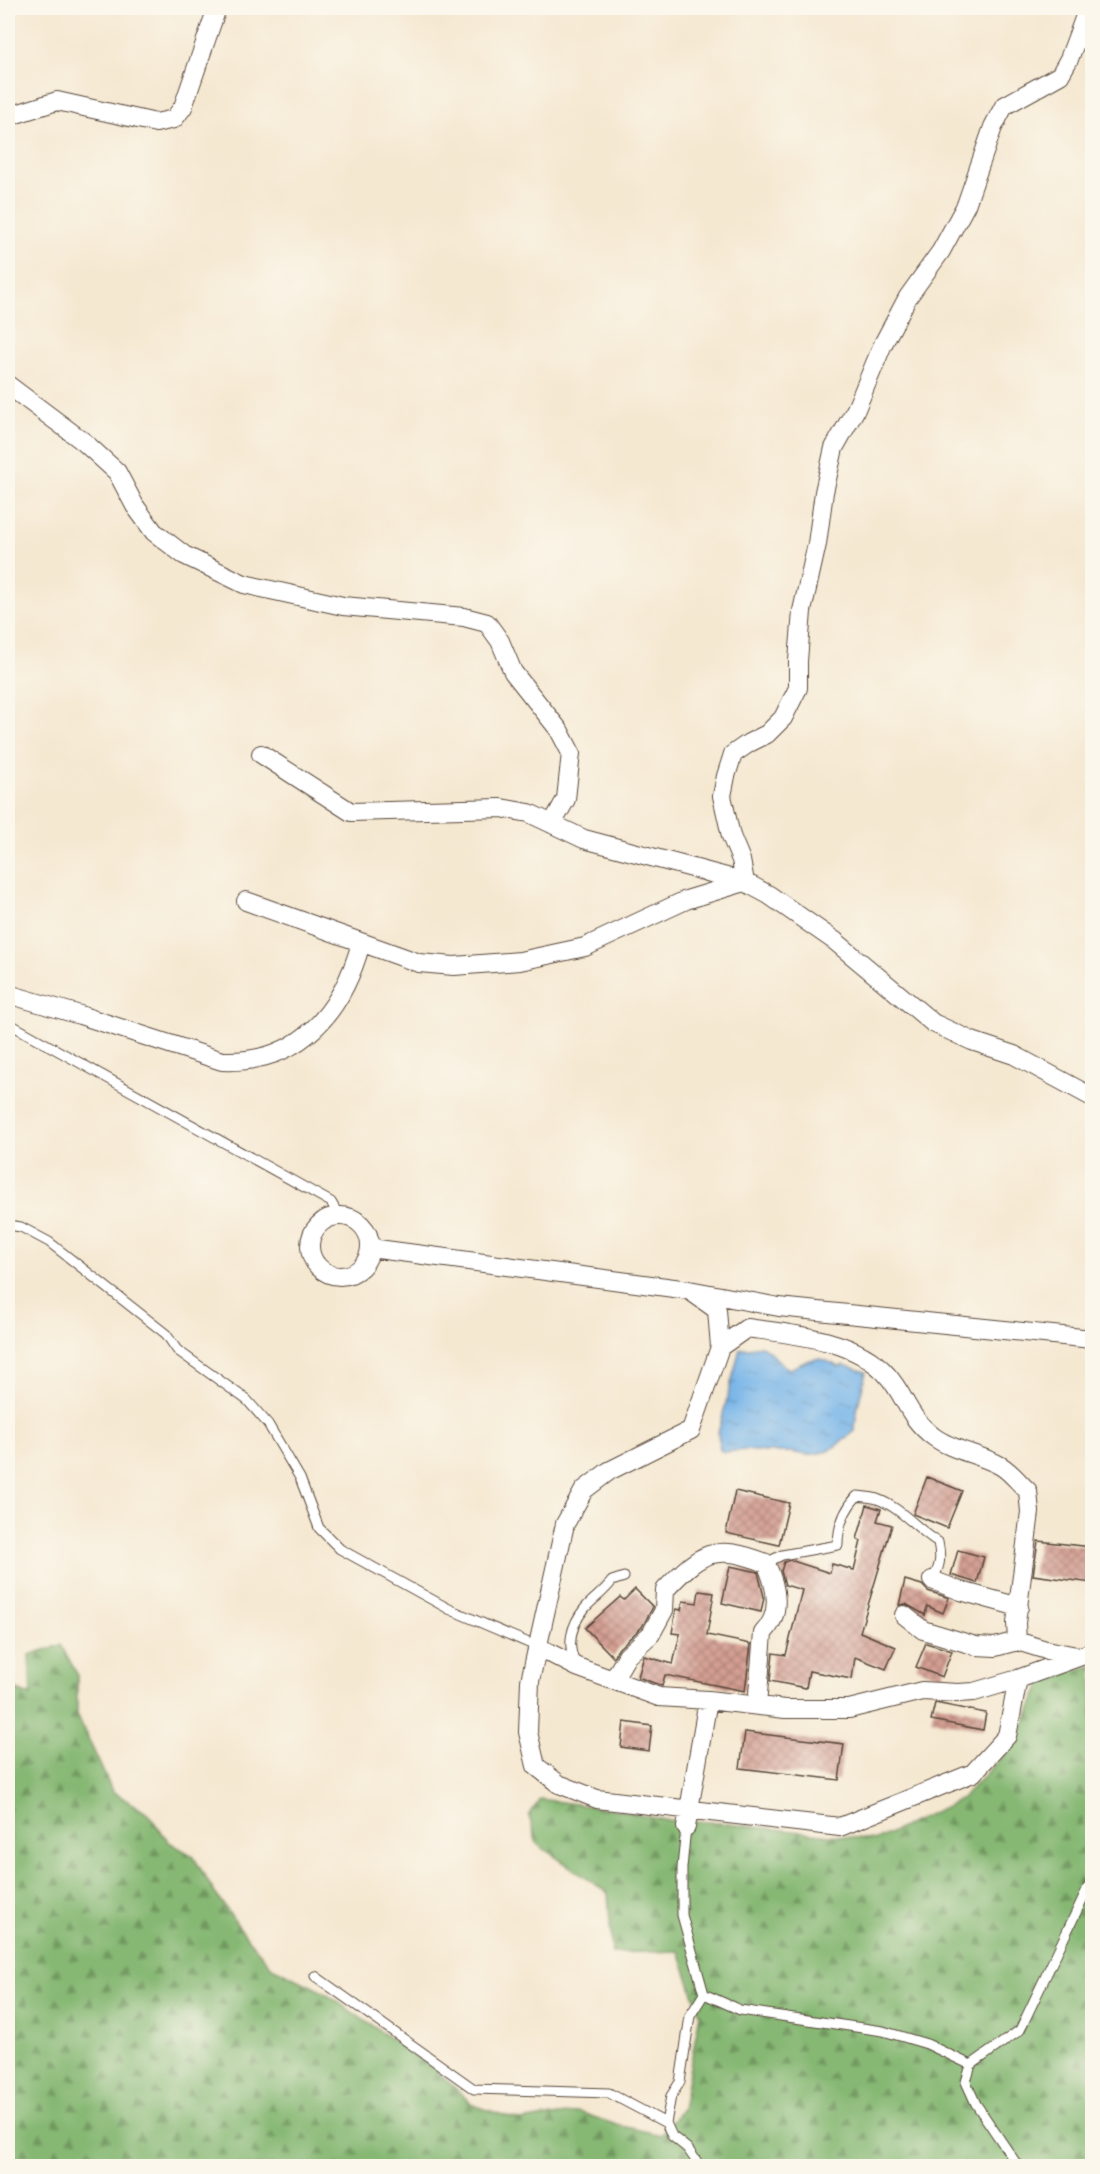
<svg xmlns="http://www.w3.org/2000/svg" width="1100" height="2174" font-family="'IM FELL French Canon',serif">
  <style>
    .forest { fill: url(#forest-firs); stroke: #607148; stroke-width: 1.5 }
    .water { fill: url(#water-ripples); stroke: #586e83; stroke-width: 1.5 }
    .building { fill: url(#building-cross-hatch) }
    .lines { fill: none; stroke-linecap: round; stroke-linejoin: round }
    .service-casing { stroke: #574639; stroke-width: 11 }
    .minor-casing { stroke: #574639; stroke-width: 20 }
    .service { stroke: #fff; stroke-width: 9 }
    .minor { stroke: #fff; stroke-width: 18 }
  </style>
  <defs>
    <pattern id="forest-firs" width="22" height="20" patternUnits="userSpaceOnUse" patternTransform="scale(1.5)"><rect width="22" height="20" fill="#86b873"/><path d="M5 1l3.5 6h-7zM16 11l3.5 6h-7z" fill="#6f965e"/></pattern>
    <pattern id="water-ripples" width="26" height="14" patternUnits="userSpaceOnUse" patternTransform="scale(1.5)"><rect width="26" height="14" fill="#75b3e8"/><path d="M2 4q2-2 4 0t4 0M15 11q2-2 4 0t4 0" fill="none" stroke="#6192bb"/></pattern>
    <pattern id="building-cross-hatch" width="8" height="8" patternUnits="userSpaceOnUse" patternTransform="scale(1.5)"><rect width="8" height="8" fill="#d49e92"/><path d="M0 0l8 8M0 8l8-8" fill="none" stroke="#ad8177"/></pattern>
  </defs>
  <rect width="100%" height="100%" fill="#fbf7ec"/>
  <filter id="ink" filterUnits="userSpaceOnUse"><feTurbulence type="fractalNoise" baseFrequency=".0167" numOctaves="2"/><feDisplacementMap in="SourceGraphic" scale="12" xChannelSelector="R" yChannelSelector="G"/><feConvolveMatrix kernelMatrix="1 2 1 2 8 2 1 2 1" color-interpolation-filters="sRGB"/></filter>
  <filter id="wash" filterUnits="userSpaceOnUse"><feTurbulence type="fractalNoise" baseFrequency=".008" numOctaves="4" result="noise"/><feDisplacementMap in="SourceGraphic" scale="24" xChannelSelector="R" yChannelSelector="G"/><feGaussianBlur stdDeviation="1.35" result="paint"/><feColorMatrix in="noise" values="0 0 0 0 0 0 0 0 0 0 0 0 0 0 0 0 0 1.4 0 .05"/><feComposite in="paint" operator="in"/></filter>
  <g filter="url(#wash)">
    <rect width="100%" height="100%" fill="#f5e8d1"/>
    <!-- forest -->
    <path class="forest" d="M61,1645L77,1674V1714L112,1791L148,1814L169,1842L193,1856L214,1892L248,1939L272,1967L323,1992L436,2070L473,2105L521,2121L579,2112L617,2125L661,2135L682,2109L700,2014L679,1951L612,1953L608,1893L537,1844L529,1816L540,1799L612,1809L665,1820L711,1822L876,1840L961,1799L1016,1743L1044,1678L1092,1666V2166H8V1686L31,1696L29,1655Z"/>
    <!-- water -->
    <path class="water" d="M761,1346C773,1351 778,1365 790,1369C812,1358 816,1354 839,1367L844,1365L866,1372L856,1414L855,1431L829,1451L807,1455L790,1452H764L746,1450L725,1452L720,1450L718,1433L740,1349Z"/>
    <g id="blocks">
      <!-- building -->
      <path class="building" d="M927,1477L962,1491L947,1528L913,1514Z
        M735,1491L789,1503L779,1545L726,1533Z
        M867,1505L881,1509L877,1521L892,1525L860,1632L896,1647L886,1669L855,1657L852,1679L809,1671L806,1688L770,1681L773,1653L786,1655L802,1590L785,1585L781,1571L784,1562L790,1560L830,1573L832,1564L854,1570L861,1541L857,1539Z
        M1038,1541L1092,1547V1583L1033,1575Z
        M958,1550L984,1557L977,1583L951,1575Z
        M730,1566L758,1572L764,1597L761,1612L722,1603Z
        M905,1580L922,1585L928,1591L949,1598L943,1613L927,1606L925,1615L906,1604L899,1605Z
        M635,1589L653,1607L642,1627L619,1648L613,1657L585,1628L620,1597L624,1600Z
        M699,1591L714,1593L707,1635L751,1644L745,1691L665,1675L662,1686L638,1677L644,1656L673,1664L680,1634L672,1633L676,1609L681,1610L683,1601L697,1603Z
        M926,1643L952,1651L942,1677L916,1667Z
        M935,1703L986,1713L983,1730L931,1720Z
        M624,1722L652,1726L649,1751L621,1747Z
        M745,1732L844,1744L839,1780L740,1768Z"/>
    </g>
  </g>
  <g filter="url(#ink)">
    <use href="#blocks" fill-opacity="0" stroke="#574639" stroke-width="1.5"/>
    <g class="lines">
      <!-- service casing -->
      <g class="service-casing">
        <path id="service" d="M8,1023L331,1202L339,1216
          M8,1225L21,1227L49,1242L166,1334L177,1350L247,1400L268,1424L300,1478L319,1528L340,1549L449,1609L538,1647
          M766,1563L782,1555L838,1545C838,1526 844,1510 857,1496C863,1497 871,1497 877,1499C900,1507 917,1529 938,1542C941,1557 941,1566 932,1580
          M576,1665C566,1645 571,1625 585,1608C594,1598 604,1592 612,1581L624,1577
          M686,1827L682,1868V1915L704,1994L740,2010L883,2031L927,2044L971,2065
          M315,1976L474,2089L609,2093L666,2123L671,2096L680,2082L690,2016L704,1994
          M666,2123L672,2136L687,2148L700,2166
          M1018,2166L976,2104L966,2082L971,2065L1020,2030L1092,1879"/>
      </g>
      <!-- minor casing -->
      <g class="minor-casing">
        <path id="minor" d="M8,121L10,116L57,101L156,123L174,119L183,107L217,8
          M8,385L84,442L117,472L135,506L154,532L184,555L244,584L343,606L464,617L487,623L500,641L513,672L559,730L571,753L566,799L552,824
          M261,754L351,812L501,808L529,813L584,839L745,882L769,895L835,941L933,1023L972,1041L1014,1055L1092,1097
          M246,901L419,963L454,966L520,961L585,947L686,900L745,882L741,860L731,836L722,796L726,776L733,754L749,743L767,734L783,718L798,688V661L802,611L817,544L824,492L834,448L856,409L883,344L908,297L941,251L966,205L993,127L1004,106L1060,75L1069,59L1088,8
          M8,994L80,1015L222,1061C300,1064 342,1012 361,943
          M310 1246a30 30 0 1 1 60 0a30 30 0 1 1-60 0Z
          M370,1248L689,1290L779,1307L1092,1339
          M689,1290L717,1310L720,1347L691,1430L609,1471L584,1490L565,1524L530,1681L528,1732L536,1766L559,1784L597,1799L840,1827L973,1773L1007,1736L1018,1679
          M720,1347L747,1328C791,1334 856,1339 887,1375C906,1396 907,1417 934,1437C953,1451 980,1454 1001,1466C1011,1472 1019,1483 1028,1491L1030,1512L1016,1623L1017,1641L1046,1650L1077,1656
          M932,1580L961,1591L1019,1607
          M904,1615L923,1630L976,1646L995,1647L1017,1641
          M538,1647L577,1667L659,1697L708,1700L785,1709H849L922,1691L958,1693L974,1692L1018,1679L1092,1652
          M613,1680L627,1656L651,1634L664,1610L665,1590C701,1552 714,1543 766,1563C776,1586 783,1613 763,1633L757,1706
          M686,1827L708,1700"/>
      </g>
      <!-- service -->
      <use href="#service" class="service"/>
      <!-- minor -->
      <use href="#minor" class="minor"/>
    </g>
  </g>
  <!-- margin -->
  <rect width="1100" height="2174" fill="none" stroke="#fbf7ec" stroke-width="30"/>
</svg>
